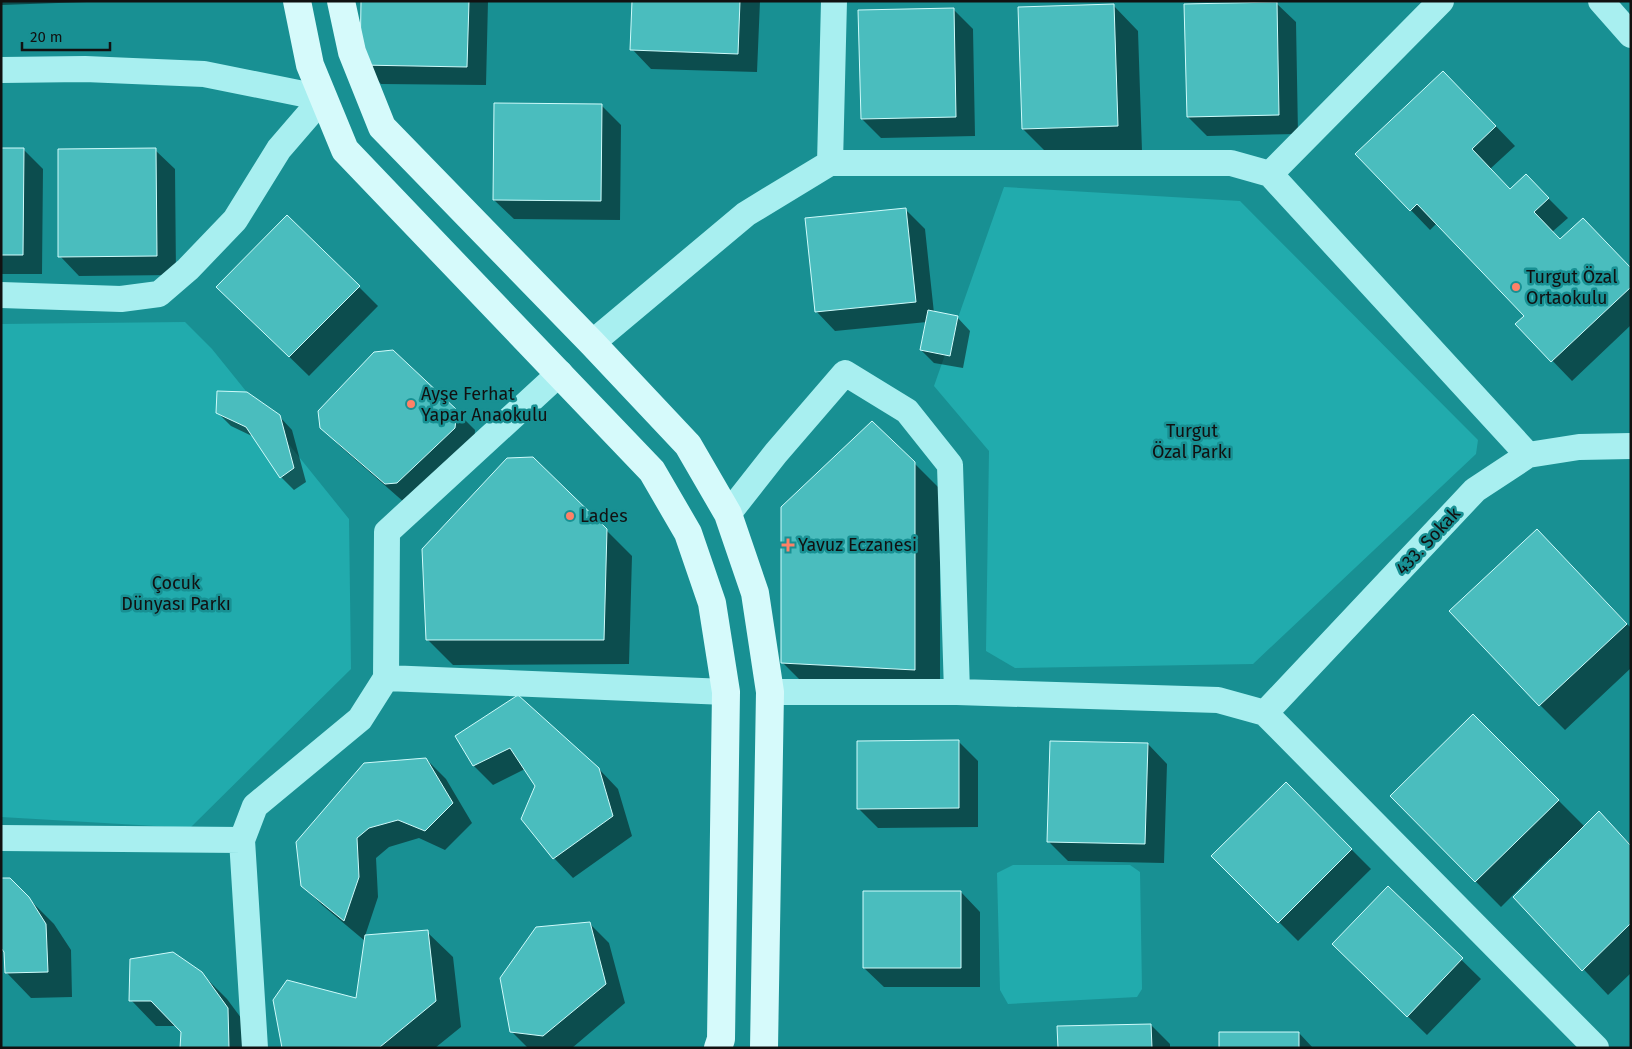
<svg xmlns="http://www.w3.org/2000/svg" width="1632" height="1049" font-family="'Fira Sans',sans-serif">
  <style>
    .green { fill: #21abad }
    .shadow { fill: #0007 }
    .building { fill: #4abdbe; stroke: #cffbfb }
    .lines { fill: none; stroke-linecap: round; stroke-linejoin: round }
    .street { stroke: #a8eff0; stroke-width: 26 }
    .secondary { stroke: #d6fafb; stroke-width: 28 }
    .poi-dot { fill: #ff8167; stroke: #189093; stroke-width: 2 }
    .labels { text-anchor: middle; stroke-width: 5; stroke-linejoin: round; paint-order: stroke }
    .poi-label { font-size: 18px; fill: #111; stroke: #189093; text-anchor: start }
    .park-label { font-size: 18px; fill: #111; stroke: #189093 }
    .street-label { font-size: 18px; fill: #111; stroke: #189093 }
  </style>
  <rect width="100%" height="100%" fill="#189093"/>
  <!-- green -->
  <path class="green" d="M1004,187L1240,201L1478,440L1476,454L1253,664L1015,668L986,651L989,451L934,386Z
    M185,322L212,349L349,519L351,669L190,828L1,817V324Z
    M1013,865H1130L1140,872L1142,989L1137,997L1008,1004L1000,990L997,873Z"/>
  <!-- shadow -->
  <path class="shadow" d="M1,1H115L1,5Z
    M362,1H488L486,85L381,84L361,64Z
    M633,1H760L757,72L651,69L632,49Z
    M1276,3L1296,22L1298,134L1207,136L1188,117Z
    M1113,5L1138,31L1142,151L1048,154L1023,129Z
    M953,9L973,29L975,136L881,138L862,119Z
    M1463,92L1515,146L1490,169L1510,190L1545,195L1568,218L1552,232L1560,241L1631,269V325L1572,381L1517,324L1526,316L1437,223L1430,230L1357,154Z
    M602,106L621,125L620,220L514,219L494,200Z
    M1,149H23L43,169L42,274H1Z
    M155,150L175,169L176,275L79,276L60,256Z
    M906,210L925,229L934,313L957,317L970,331L963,368L934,363L921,350L927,322L835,331L816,311Z
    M359,287L378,306L309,376L237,306Z
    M456,411L475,430L474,448L405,503L341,447L321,427Z
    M218,413L279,416L292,430L306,482L294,490L281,477L254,437L231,426Z
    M914,463L940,489V695L808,688L783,663Z
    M606,530L632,556L629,664L453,665L428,640Z
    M1562,556L1631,628V668L1565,730L1540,705Z
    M518,696L599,769L618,789L632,836L573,878L554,858L536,786L525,769L493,785L474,766Z
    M1473,715L1585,827L1599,813L1631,845V973L1608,995L1515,897L1552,860L1550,858L1501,907L1391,796Z
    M958,741L978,761V827L878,828L859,809Z
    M1148,744L1167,764L1164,863L1068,861L1049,842Z
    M426,759L446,779L472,823L445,850L419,838L389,847L376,858L378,897L365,936L427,932L453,957L461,1027L435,1048H283L358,1000L365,941L322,905L302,885Z
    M1286,784L1371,869L1298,941L1213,856Z
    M9,879L54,924L71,950L72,997L31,998L6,972L5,951Z
    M1388,888L1481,979L1427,1035L1353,963Z
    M961,892L980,912V987H884L864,968Z
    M589,923L609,943L625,1003L572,1048H528L511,1031Z
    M201,973L227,999L253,1034V1048H182V1032L177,1026H156L131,1000Z
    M1151,1025L1170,1044V1048H1059Z
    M1299,1033L1313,1048H1220Z"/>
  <!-- building -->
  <path class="building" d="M361,1H469L467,67L360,65Z
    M632,1H740L738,54L630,50Z
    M1277,2L1279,115L1187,117L1184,4Z
    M1114,4L1118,126L1022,129L1018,7Z
    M954,8L956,117L861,119L858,10Z
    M1443,71L1496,126L1472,149L1510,189L1526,174L1549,198L1534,212L1560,239L1583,218L1631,268V287L1551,362L1515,324L1524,316L1417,204L1410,211L1355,154Z
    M494,103L602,104L601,201L493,200Z
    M1,148H24L23,255H1Z
    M156,148L157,256L58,257V149Z
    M906,208L916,302L815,312L805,218Z
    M287,215L360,286L289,357L216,287Z
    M928,310L958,316L950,356L920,350Z
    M393,350L457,410L455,428L397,483L385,484L320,428L318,411L374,352Z
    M217,391L247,392L280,415L294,468L280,478L246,427L216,413Z
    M872,421L915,462V670L781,663V507Z
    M533,457L607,529L604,640H426L422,549L507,458Z
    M1537,529L1627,624L1539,706L1449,611Z
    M518,695L599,768L613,816L553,859L521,819L535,786L510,748L473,766L455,736Z
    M1473,714L1559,800L1475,882L1390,796Z
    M959,740V808L857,809V741Z
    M1050,741L1148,743L1145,844L1047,842Z
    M426,758L453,803L425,831L398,820L369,828L357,838L359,877L344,921L301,886L296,842L364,763Z
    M1286,782L1352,849L1278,923L1211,856Z
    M1599,811L1631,846V923L1582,971L1513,897Z
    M1,878H10L29,897L46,924L48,972L5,973L4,952L1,948Z
    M1388,886L1463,958L1407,1017L1332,944Z
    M863,891H961V968H863Z
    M590,922L606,984L543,1036L510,1032L500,978L536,927Z
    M428,930L436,1001L380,1047L282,1048L273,1000L287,980L356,998L365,935Z
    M173,952L202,972L228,1008L229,1048H180L181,1032L151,1001H129L130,959Z
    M1151,1024L1152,1048H1058L1057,1026Z
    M1219,1032H1299V1048H1219Z"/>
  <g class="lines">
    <!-- street -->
    <path class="street" d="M1601,1L1631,35
      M1,70L85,69L204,74L323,98L279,149L235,220L188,269L159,294L121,299L1,295
      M830,163L834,1
      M1270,174L1441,1
      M592,343L746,214L830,163H1231L1270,174L1528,455
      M728,514L776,453L845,373L907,411L950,465L957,692
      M386,678L726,692
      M770,692H957L1218,700L1265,713L1596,1048
      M1265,713L1475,490L1528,455L1579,447L1631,446
      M1,838L242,840
      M255,1048L242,840L255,806L360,719L386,678L387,532L560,373"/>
    <!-- secondary -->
    <path class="secondary" d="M297,1L310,65L345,150L652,471L688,533L712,603L726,692L721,1039L718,1048
      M341,1L352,52L382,127L592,343L688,445L728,514L755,593L770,692L764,1048"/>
  </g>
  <!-- markers -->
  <g class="poi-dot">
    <circle cx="1516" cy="287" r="5"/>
    <circle cx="411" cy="404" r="5"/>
    <circle cx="570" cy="516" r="5"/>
    <path d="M785.5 537.5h5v5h5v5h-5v5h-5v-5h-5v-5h5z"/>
  </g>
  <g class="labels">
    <!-- poi labels -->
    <g class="poi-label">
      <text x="1526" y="283">Turgut Özal<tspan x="1526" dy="21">Ortaokulu</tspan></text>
      <text x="421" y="400">Ayşe Ferhat<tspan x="421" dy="21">Yapar Anaokulu</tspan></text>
      <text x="580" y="522">Lades</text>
      <text x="798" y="551">Yavuz Eczanesi</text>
    </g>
    <!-- park labels -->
    <g class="park-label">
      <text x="1192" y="437">Turgut<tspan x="1192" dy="21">Özal Parkı</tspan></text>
      <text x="176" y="589">Çocuk<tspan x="176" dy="21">Dünyası Parkı</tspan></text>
    </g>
    <!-- street labels -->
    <g class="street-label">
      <text transform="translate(1428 541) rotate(-47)" y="6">433. Sokak</text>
    </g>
  </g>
  <!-- border -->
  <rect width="1632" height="1049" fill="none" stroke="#111111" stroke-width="5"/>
  <!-- scale -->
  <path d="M22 42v8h88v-8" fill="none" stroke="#111111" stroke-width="2.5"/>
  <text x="30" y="42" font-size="15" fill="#111111" stroke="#189093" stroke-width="4" paint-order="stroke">20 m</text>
</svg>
